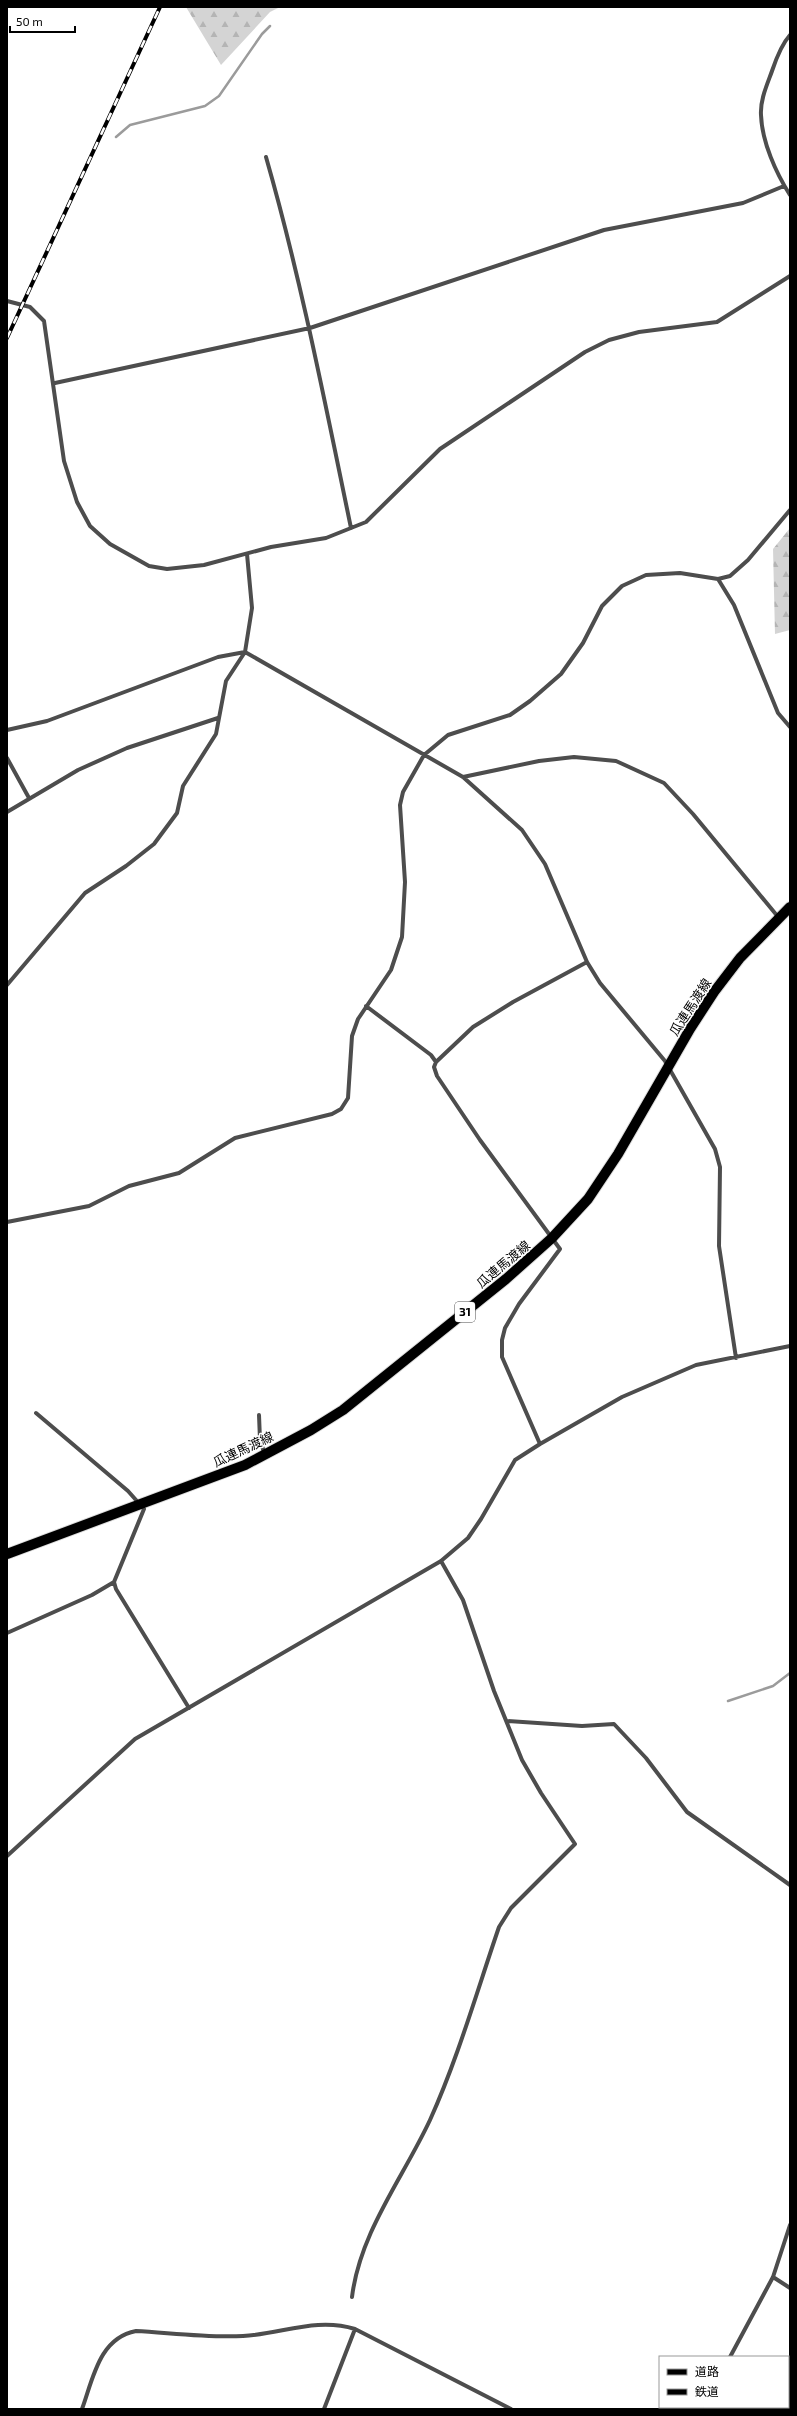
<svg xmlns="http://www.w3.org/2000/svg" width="797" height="2416" font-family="'Exo 2','Noto Sans JP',sans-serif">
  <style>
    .forest { fill: url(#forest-firs) }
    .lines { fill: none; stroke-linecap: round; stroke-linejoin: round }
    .stream { stroke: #9b9b9b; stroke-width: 2.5 }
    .primary-casing { stroke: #dbdbdb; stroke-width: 12 }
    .street { stroke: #4d4d4d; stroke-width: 4 }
    .primary { stroke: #000; stroke-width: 10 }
    .rail-casing { stroke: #000; stroke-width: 4 }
    .rail { stroke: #fff; stroke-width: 2.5; stroke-dasharray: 8; stroke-linecap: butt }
    .labels { text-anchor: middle; stroke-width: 3; stroke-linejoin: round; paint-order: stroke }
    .shield { fill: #fff; stroke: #4c4c4c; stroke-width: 1 }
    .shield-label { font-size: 12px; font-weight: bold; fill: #000 }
    .street-label { font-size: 13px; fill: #000; stroke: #fff }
  </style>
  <defs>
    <pattern id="forest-firs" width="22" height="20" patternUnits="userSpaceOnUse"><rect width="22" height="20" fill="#d4d4d4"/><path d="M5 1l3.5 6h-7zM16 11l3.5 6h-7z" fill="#b4b4b4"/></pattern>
  </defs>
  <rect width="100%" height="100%" fill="#fff"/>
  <!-- forest -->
  <path class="forest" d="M186,7H280L270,12L221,65Z
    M790,528V630L775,634L773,549Z"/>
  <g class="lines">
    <!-- stream -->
    <path class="stream" d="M116,137L130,125L205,106L219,96L262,34L270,26
      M728,1701L773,1686L790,1673"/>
    <!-- primary casing -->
    <g class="primary-casing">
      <path id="primary" d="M7,1554L245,1465L311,1430L343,1410L506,1279L552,1238L588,1199L618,1154L690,1029L714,992L740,958L790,907"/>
    </g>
    <!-- street -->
    <path class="street" d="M790,35C781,45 776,59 772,71C767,85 760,100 761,115C762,142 776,173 790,195
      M266,157C301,279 325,403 351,528
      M7,301L30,307L44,321L64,461L77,502L90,526L110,544L149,566L167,569L204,565L271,547L326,538L366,522L440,449L585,352L609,340L639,332L717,322L790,276
      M55,383L310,328L604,230L743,203L784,186
      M718,579L734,605L778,713L790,727
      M7,730L47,721L218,657L245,652L463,777L522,830L545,864L587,962L600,983L665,1061L715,1149L720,1167L719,1246L736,1358
      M7,758L29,798
      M463,777L539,761L574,757L616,761L664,783L693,814L779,918
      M7,812L78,770L127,748L218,718
      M7,985L85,893L126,866L154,844L177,813L183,786L216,734L226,681L245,652L252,608L247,554
      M366,1006L431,1055L436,1062
      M7,1222L89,1206L129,1186L179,1173L235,1138L332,1114L341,1109L348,1098L352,1036L358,1019L391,970L402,937L405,882L400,805L403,792L424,755L448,735L510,715L530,701L561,674L583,643L602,606L622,586L646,575L680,573L718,579L730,576L748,560L790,510
      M259,1415L260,1440L265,1455
      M540,1444L502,1357V1340L505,1328L519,1304L560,1249L480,1140L437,1076L434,1067L436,1062L473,1027L513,1002L587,962
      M114,1582L116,1589L189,1708
      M7,1633L92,1595L114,1582L144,1509L128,1491L36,1413
      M507,1721L582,1726L614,1724L646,1758L687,1812L790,1885
      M7,1856L135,1739L441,1561L468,1538L481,1519L515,1460L540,1444L622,1397L696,1365L790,1346
      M773,2277L790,2288
      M352,2297C360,2232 403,2178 430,2120C458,2058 477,1991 499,1927L511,1908L575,1844L541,1793L522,1760L494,1691L463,1600L441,1561
      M730,2357L773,2277L790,2225
      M82,2409C93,2379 99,2338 136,2331C171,2333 208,2338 243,2336C282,2334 316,2317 355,2329L511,2409
      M324,2409L355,2329
      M702,2409L703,2407"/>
    <!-- primary -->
    <use href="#primary" class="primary"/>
    <!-- rail casing -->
    <g class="rail-casing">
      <path id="rail" d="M7,338L160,7"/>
    </g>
    <!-- rail -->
    <use href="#rail" class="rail"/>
  </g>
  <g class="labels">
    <!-- shield labels -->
    <rect class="shield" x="455" y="1302" width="20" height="20" rx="3"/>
    <g class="shield-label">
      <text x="465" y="1316">31</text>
    </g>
    <!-- street labels -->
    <g class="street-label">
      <text transform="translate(690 1007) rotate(-57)" y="5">瓜連馬渡線</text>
      <text transform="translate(503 1264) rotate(-40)" y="5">瓜連馬渡線</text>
      <text transform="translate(243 1449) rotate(-25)" y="5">瓜連馬渡線</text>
    </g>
  </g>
  <!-- border -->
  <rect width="797" height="2416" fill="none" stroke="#000000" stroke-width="16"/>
  <!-- legend -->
  <rect x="659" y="2356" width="130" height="52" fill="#ffffff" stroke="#999999"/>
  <rect x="667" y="2369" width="20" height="6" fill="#000000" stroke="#999999"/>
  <text x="695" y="2376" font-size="12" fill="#000000">道路</text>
  <rect x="667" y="2389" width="20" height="6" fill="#000000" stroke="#999999"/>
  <text x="695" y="2396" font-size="12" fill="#000000">鉄道</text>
  <!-- scale -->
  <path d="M10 26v6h65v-6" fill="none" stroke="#000000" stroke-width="2"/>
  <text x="16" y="26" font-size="12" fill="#000000" stroke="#ffffff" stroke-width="3" paint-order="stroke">50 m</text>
</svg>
